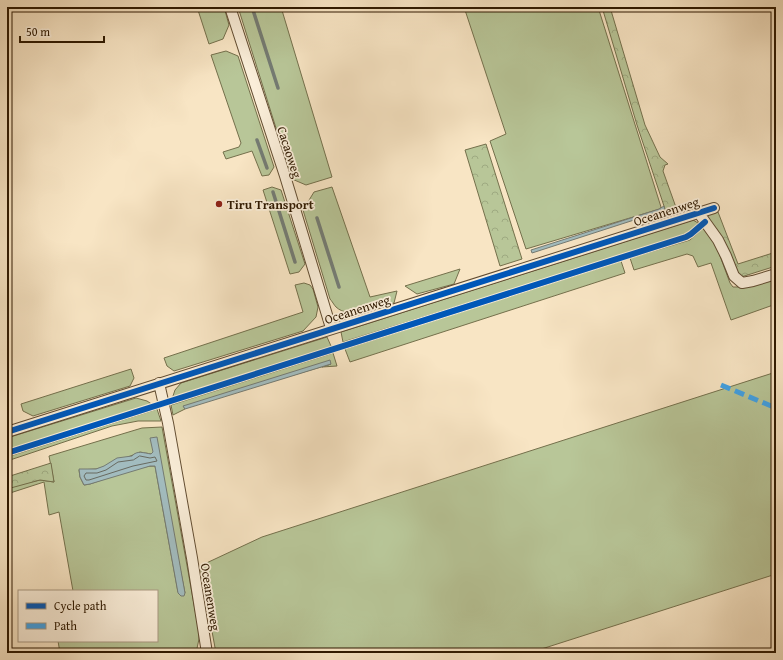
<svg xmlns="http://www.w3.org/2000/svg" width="783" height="660" font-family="'Gentium Book Plus',serif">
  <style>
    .green { fill: #b8c698; stroke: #74704c; fill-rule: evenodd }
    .forest { fill: url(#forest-crowns); stroke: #74704c }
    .water { fill: #a2bcbf; stroke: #747b73 }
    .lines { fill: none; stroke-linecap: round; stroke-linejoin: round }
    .shore { stroke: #686a60; stroke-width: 1 }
    .stream { stroke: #747b73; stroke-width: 3.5 }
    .street-casing { stroke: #614c31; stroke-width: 12 }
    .street { stroke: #faeed9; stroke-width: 10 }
    .quiet { stroke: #3ea2e9; stroke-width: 5; stroke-dasharray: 10 5; stroke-linecap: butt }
    .cycleway-casing { stroke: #faeed9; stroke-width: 8 }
    .cycleway { stroke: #0057b8; stroke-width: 6 }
    .poi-dot { fill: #8f2418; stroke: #faeed9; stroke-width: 1.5 }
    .labels { text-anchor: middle; stroke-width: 3.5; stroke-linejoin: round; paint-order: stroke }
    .street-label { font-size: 13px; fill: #2f1900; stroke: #faeed9 }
    .poi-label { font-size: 13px; font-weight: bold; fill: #2f1900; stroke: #faeed9; text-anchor: start }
  </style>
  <defs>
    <pattern id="forest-crowns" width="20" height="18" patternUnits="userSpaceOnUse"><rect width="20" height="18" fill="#b8c698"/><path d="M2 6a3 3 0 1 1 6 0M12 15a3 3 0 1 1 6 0" fill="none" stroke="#9eaa81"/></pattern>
  </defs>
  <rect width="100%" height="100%" fill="#f8e5c4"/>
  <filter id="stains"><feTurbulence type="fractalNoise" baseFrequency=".005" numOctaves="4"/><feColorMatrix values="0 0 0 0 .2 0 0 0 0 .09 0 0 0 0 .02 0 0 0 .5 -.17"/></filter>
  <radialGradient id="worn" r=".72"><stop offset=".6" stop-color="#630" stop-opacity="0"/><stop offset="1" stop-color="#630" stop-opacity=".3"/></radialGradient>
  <!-- green -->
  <path class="green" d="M197,7H224L229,25L223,39L209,44Z
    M238,7H281L332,177L306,185L292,179Z
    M464,7H598L661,207L660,209L526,249L490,141L506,134Z
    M226,51L238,56L274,167L269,175L262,176L252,151L226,159L223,152L239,147L241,143L211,55Z
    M272,187L281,190L305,264L299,272L290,274L263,190Z
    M332,187L370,297L397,291L394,303C377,308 350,320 336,307C334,305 332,301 330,299L303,210L314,192Z
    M693,220L698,223L686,235L343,342L341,332Z
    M703,228L716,245L730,283L733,287H740L776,275V304L731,320L711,263L698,267L693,256L687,254L634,270L630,258L690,240Z
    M621,261L625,273L350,362L345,349Z
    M460,269L454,284L417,294L405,286Z
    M304,283L310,285L313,289L318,307L316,317L303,331L174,371L167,366L164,358L303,312L295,285Z
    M327,337L331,346L330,347L172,399L175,390L181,383Z
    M333,353L337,366L322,367L331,364L184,407L185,409L173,415L171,405Z
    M131,369L134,378L130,386L33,416L23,411L21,404Z
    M776,372V574L529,653H216L200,566L262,537Z
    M136,398L147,401L153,405L7,451V438Z
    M157,409L161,421H138L112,426L7,461V457Z
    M162,427L199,632V639L196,653H60L58,641H157V591H73L59,512L49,515L44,482L7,494V487L40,480L54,482L49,456L142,428ZM140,452L151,454L153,452L176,548L185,593L184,594L178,592L155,466C141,465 105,479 90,484L84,485L80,477L79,470L96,469L104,467Z"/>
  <!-- forest -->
  <path class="forest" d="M602,7H610L645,125L660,157L668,164L665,165L663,171L678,213L671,214L665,210L664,206L637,125Z
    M486,144L522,259L500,266L465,150Z
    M718,212L738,264L776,252V266L738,278L728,251L707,215Z
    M51,463L54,482L40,480L7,489V477Z"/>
  <!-- water -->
  <path class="water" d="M664,206L665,210L532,253L531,250L659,209Z
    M330,360L331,364L185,409L183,406Z
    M157,437L185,593L184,596H181L178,593L155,466H150L90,484L84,485L80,477L79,469H96L104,466L117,458L132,456C137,450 144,453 151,454L153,452L150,438Z"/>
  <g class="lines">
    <!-- shore -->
    <path class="shore" d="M140,456L150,458L155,457L157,461L133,466L89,480H86L84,476L86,473H97L106,470L118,462L133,460Z"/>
    <!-- stream -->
    <path class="stream" d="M252,7L278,88
      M257,140L267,168
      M273,192L295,262
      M317,218L339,287"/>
    <!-- street casing -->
    <g class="street-casing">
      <path id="street" d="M230,7L285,176L331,328
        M698,212L718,240L726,256L734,276L742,283L753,281L776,274
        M159,383L168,423L192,558L207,653
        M7,432L714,208"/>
    </g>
    <!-- street -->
    <use href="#street" class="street"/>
    <!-- quiet -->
    <path class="quiet" d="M721,385L776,408"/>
    <!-- cycleway casing -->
    <g class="cycleway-casing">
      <path id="cycleway" d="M7,432L714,208
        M7,453L686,237L691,234L705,222"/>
    </g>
    <!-- cycleway -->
    <use href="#cycleway" class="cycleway"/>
  </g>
  <!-- markers -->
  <circle class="poi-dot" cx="219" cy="204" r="4"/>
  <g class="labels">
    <!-- street labels -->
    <g class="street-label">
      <text transform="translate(290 152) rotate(72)" y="5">Cacaoweg</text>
      <text transform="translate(666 211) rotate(-18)" y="5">Oceanenweg</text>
      <text transform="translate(357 309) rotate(-18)" y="5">Oceanenweg</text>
      <text transform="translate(211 597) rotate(81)" y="5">Oceanenweg</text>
    </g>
    <!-- poi labels -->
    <g class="poi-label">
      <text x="227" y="209">Tiru Transport</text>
    </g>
  </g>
  <!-- margin -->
  <rect width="783" height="660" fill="none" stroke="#f8e5c4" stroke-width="24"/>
  <rect x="8" y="8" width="767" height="644" fill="none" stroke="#2f1900" stroke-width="2"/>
  <rect x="12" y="12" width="759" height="636" fill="none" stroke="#2f1900"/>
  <!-- legend -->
  <rect x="18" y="590" width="140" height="52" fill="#faeed9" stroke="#a99982"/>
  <rect x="26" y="603" width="20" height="6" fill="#0057b8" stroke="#a99982"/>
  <text x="54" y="610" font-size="12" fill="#2f1900">Cycle path</text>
  <rect x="26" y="623" width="20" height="6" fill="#3ea2e9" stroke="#a99982"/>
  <text x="54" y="630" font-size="12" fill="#2f1900">Path</text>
  <!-- scale -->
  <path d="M20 36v6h84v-6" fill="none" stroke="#2f1900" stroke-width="2"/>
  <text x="26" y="36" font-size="12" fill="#2f1900" stroke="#faeed9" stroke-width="3" paint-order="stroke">50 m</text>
  <rect width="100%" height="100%" filter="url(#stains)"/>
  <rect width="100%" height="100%" fill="url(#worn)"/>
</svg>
